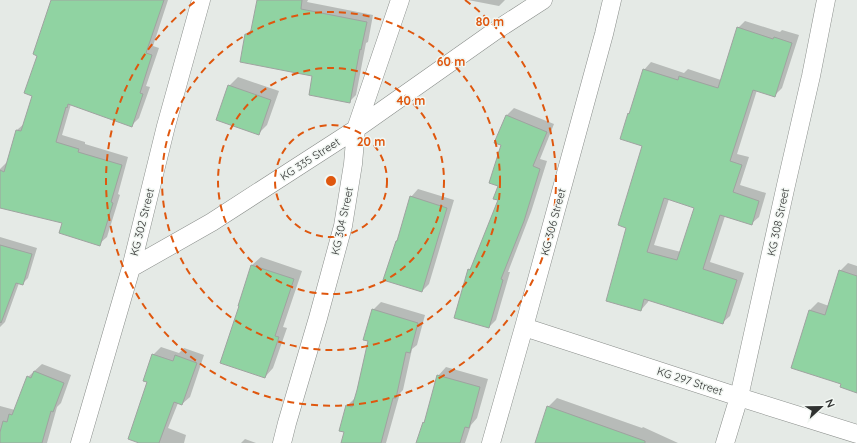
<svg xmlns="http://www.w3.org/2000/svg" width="857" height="443" font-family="Quicksand,sans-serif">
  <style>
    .shadow { fill: #0003; fill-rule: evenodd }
    .building { fill: #90d3a2; stroke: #9fa3a0; fill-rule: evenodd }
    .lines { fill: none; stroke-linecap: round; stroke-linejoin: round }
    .minor-casing { stroke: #8a8e8b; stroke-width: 19 }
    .minor { stroke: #fff; stroke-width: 18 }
    .ring { fill: none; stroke: #df570e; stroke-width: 2; stroke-dasharray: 7 5 }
    .labels { text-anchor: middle; stroke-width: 3; stroke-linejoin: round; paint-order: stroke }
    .street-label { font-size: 11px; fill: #303231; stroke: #f2f7f3 }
    .centre { fill: #df570e; stroke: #f2f7f3; stroke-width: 2 }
    .ring-label { font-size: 12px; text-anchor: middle; font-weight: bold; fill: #df570e; stroke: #f2f7f3; stroke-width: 3; stroke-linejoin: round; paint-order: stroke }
  </style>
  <rect width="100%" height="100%" fill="#e5eae6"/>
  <!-- shadow -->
  <path class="shadow" d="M52,0H168L153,46L159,48L146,86L150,87L139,118L132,125L71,104L62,135L85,142V144L128,157L118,194L120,195L107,237L99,244L64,222L0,207V169L6,163L8,164L17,130L25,123L33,95L38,55Z
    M258,0H308L307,2L373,15L368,42L366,43L356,95L349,102L314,76L246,34L252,29Z
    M468,0H505L499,6Z
    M745,21L780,32L782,30L799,35L782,88L775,95L757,90L737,154L749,157L740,185L766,193L759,217L751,224L725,216L710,262L744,273L730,316L722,323L649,300L648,302L641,310L627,227L644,146L629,114L631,112L644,70L651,62L684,73L688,69L721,80L738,28ZM669,199L695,207L681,252L654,245Z
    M238,77L279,91L267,125L259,133L229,86Z
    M514,108L554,124L540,159L547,161L531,212L508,272H510L496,320L489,327L469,270L472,266L499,200V185L502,145L506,116Z
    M418,189L454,200L429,284L422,291L396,241L398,239L411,197Z
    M0,237L37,248L28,278L22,284L19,283L5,322L0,327Z
    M261,257L302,271L283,327L287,328L273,368L265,377L239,305L252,265Z
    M848,263L857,266V392L842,383L810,310L818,302L829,306L840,271Z
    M381,302L425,315L417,345L412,349L403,390L400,393L386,443H342L345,432L347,406L355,398L369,340L373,310Z
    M161,347L179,353L184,348L204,355L190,397L182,404L178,403L168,428L186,435L184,443H139L148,382L153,355Z
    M42,364L71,375L61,403L57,407L47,443H7L0,441V406L15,410L28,377Z
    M446,367L488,379L477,418L471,425L465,443H417L424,423L425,421L438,376Z
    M557,398L642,428L643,427L678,443H536L548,407Z
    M245,439L256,443H241Z"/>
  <!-- building -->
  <path class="building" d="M51,0H164L146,53L152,55L140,93L143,94L132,127L68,104L67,108L66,107L56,142L79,149L78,152L122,165L111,202L113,203L100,246L59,233L62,223L0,208V170L4,172L16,130L21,131L32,96L24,93L37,56L33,54Z
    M257,0H302L301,9L367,22L361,50L360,49L350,103L309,95L312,76L240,62L245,34L250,35Z
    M737,27L773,39L774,37L792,43L775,97L753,90L730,161L742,165L733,192L759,201L752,225L720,215L703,269L737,280L723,324L644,299L641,311L606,301L626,228L618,225L642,146L620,139L628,113L629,114L643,69L678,80L679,76L718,88ZM664,198L694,208L677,260L647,252Z
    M228,85L271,100L259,135L216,120Z
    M506,115L547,132L533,166L540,169L524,221L501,279L503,280L489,328L454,318L468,269L470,270L498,200L493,199L498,186L489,183L501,145L494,143Z
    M410,196L447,208L422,292L383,280L396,241H397Z
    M0,245L32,254L23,285L16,283L1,323L0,322Z
    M251,265L294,279L275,336L279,337L265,378L220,363L239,306H238Z
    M839,270L857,276V393L840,387L841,384L791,368L809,310L825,315Z
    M372,309L418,323L410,353L406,352L396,398H393L381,443H341L344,432L339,431L346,405L352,407L357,390L368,341L363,340Z
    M152,354L173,361L175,355L197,363L182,405L174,402L159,443H139L128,439L147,382L143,381Z
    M34,371L64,383L53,412L51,411L42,443H0V432L3,421L7,422L9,414L12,415L27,376L31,378Z
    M437,375L480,387L469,428L465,427L460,443H416L423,422L424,423Z
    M547,406L645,441V443H535Z"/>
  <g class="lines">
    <!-- minor casing -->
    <g class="minor-casing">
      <path id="minor" d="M131,268L212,222L356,129L495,31L543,0
        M524,327L739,397L857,434
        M80,443L131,268L166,126L201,0
        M282,443L287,423L318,318L343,226L353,164L356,129L400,0
        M491,443L524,327L604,34L612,0
        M725,443L739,397L786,185L811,76L826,0"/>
    </g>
    <!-- minor -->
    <use href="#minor" class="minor"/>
  </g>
  <!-- distance rings -->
  <g class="ring">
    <circle cx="331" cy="181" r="56"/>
    <circle cx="331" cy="181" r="113"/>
    <circle cx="331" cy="181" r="169"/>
    <path d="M465 0A225 225 0 1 1 197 0"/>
  </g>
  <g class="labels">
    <!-- street labels -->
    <g class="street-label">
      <text transform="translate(310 159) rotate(-33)" y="4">KG 335 Street</text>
      <text transform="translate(342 221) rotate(-78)" y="4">KG 304 Street</text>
      <text transform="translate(142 222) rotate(-76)" y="4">KG 302 Street</text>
      <text transform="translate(553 222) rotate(-75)" y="4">KG 306 Street</text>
      <text transform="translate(778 222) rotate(-78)" y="4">KG 308 Street</text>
      <text transform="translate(690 381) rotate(18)" y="4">KG 297 Street</text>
    </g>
  </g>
  <circle cx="331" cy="181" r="6" class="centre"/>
  <g class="ring-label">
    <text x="490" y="26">80 m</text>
    <text x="451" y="66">60 m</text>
    <text x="411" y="105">40 m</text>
    <text x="371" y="146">20 m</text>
  </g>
  <!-- north arrow -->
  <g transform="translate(821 407) rotate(68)" stroke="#f2f7f3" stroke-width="3" paint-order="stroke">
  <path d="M0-3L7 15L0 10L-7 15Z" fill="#303231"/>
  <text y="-6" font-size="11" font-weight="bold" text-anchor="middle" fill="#303231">N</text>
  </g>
</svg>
